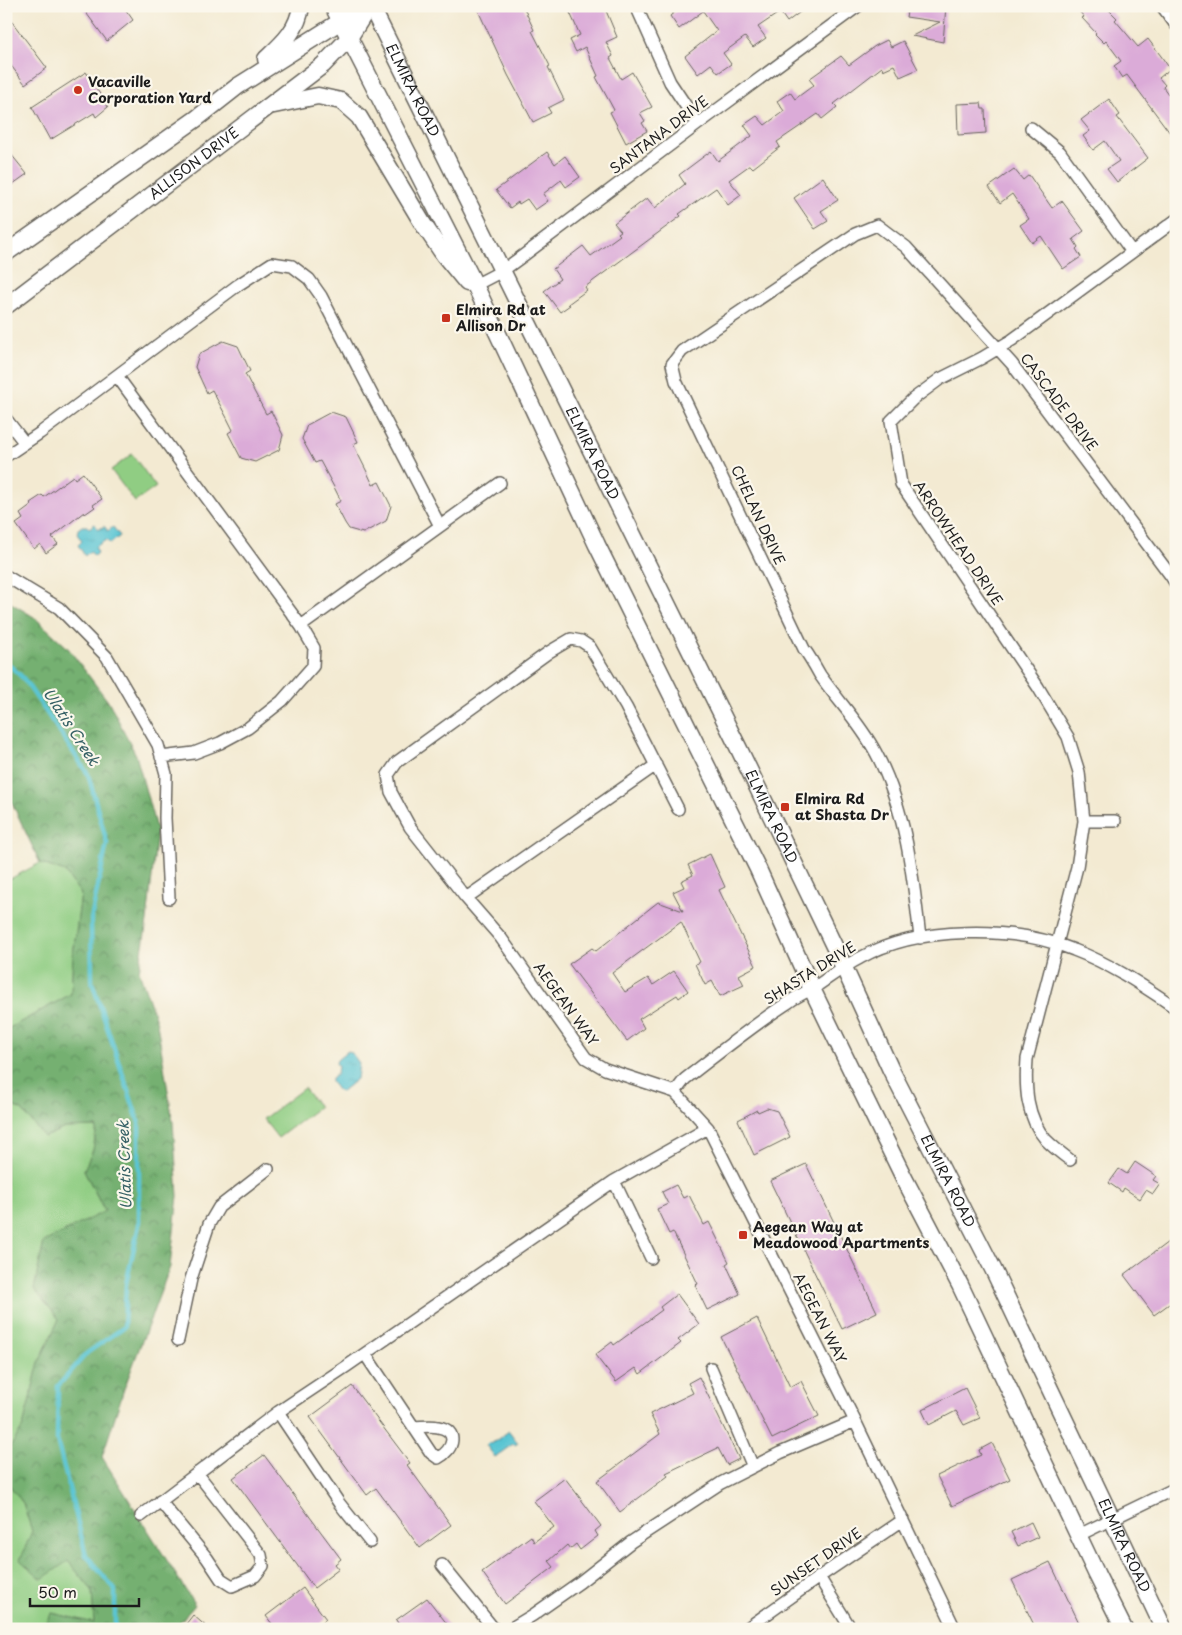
<svg xmlns="http://www.w3.org/2000/svg" width="1182" height="1635" font-family="'Playpen Sans',sans-serif">
  <style>
    .green { fill: #90cd83; stroke: #567450 }
    .forest { fill: url(#forest-crowns); stroke: #486646 }
    .water { fill: url(#water-ripples); stroke: #3b7078 }
    .lines { fill: none; stroke-linecap: round; stroke-linejoin: round }
    .stream { stroke: #5ac5d3; stroke-width: 4.5 }
    .building { fill: #dbabd8 }
    .street-casing { stroke: #67645c; stroke-width: 14 }
    .secondary-casing { stroke: #67645c; stroke-width: 19 }
    .street { stroke: #fff; stroke-width: 11 }
    .secondary { stroke: #fff; stroke-width: 16 }
    .poi-dot { fill: #c8321e; stroke: #fbf7ec; stroke-width: 2 }
    .labels { text-anchor: middle; stroke-width: 4.5; stroke-linejoin: round; paint-order: stroke }
    .poi-label { font-size: 14px; font-weight: bold; fill: #1c1c1c; stroke: #fbf7ec; text-anchor: start }
    .street-label { font-size: 14px; fill: #1c1c1c; stroke: #fbf7ec }
    .water-label { font-size: 15px; font-style: italic; fill: #356065; stroke: #fbf7ec }
  </style>
  <defs>
    <pattern id="forest-crowns" width="20" height="18" patternUnits="userSpaceOnUse" patternTransform="scale(1.25)"><rect width="20" height="18" fill="#74b071"/><path d="M2 6a3 3 0 1 1 6 0M12 15a3 3 0 1 1 6 0" fill="none" stroke="#5e8e5c"/></pattern>
    <pattern id="water-ripples" width="26" height="14" patternUnits="userSpaceOnUse" patternTransform="scale(1.25)"><rect width="26" height="14" fill="#5ac5d3"/><path d="M2 4q2-2 4 0t4 0M15 11q2-2 4 0t4 0" fill="none" stroke="#4ea9b5"/></pattern>
  </defs>
  <rect width="100%" height="100%" fill="#fbf7ec"/>
  <filter id="ink" filterUnits="userSpaceOnUse"><feTurbulence type="fractalNoise" baseFrequency=".02" numOctaves="2"/><feDisplacementMap in="SourceGraphic" scale="10" xChannelSelector="R" yChannelSelector="G"/><feConvolveMatrix kernelMatrix="1 2 1 2 8 2 1 2 1" color-interpolation-filters="sRGB"/></filter>
  <filter id="wash" filterUnits="userSpaceOnUse"><feTurbulence type="fractalNoise" baseFrequency=".0096" numOctaves="4" result="noise"/><feDisplacementMap in="SourceGraphic" scale="20" xChannelSelector="R" yChannelSelector="G"/><feGaussianBlur stdDeviation="1.12" result="paint"/><feColorMatrix in="noise" values="0 0 0 0 0 0 0 0 0 0 0 0 0 0 0 0 0 1.4 0 .05"/><feComposite in="paint" operator="in"/></filter>
  <g filter="url(#wash)">
    <rect width="100%" height="100%" fill="#f3ead2"/>
    <!-- green -->
    <path class="green" d="M132,454L156,487L135,502L111,470Z
      M40,863L65,872L81,894L73,955L71,994L6,1030V881Z
      M304,1088L319,1107L278,1138L263,1119Z
      M6,1103L22,1110L44,1137L65,1128L97,1127L93,1151L84,1170L105,1212L44,1242L34,1289L59,1319L39,1362L23,1427L6,1454Z
      M6,1481L23,1503L32,1531L68,1561L92,1590L94,1623L52,1613L41,1629H6Z"/>
    <!-- forest -->
    <path class="forest" d="M6,600L34,617L68,648L110,704L136,755L157,832L147,921L139,971L157,1023L173,1122L178,1196L170,1267L124,1389L102,1457L195,1605L174,1629H41L52,1613L94,1623L92,1590L68,1561L42,1579L20,1560L32,1531L23,1503L6,1481V1454L23,1427L39,1362L59,1319L34,1289L44,1242L105,1211L84,1170L93,1150L97,1127L65,1128L44,1137L22,1110L6,1103V1030L71,994L73,955L81,894L65,872L40,863L6,790Z"/>
    <!-- water -->
    <path class="water" d="M95,524L98,530L104,526L108,531L113,527L120,536L110,544L106,540L95,547L98,552L94,556L90,551L85,556L78,545L82,541L77,534L78,529L82,526H87L89,528Z
      M348,1051L351,1052L359,1063L357,1079L341,1092L338,1091L331,1082V1079L337,1074L338,1066L336,1063L337,1060Z
      M509,1431L518,1443L515,1445L513,1444L495,1457L486,1445L489,1442L491,1444Z"/>
    <g class="lines">
      <!-- stream -->
      <path class="stream" d="M6,662L23,678L88,774L107,843L91,919L92,982L139,1123V1225L126,1284L124,1327L87,1353L58,1386L57,1440L86,1555L115,1590V1624L113,1629"/>
    </g>
    <g id="blocks">
      <!-- building -->
      <path class="building" d="M81,6H123L133,20L107,41Z
        M476,6H523L534,30L532,31L550,66L548,67L564,100L548,108L551,113L533,122L508,75Z
        M567,6H604L617,37L606,42L613,56L610,58L621,79L632,72L652,107L640,113L645,121L642,123L647,131L626,143L610,112L614,110L596,77L598,76L585,47L576,52L570,40L580,35Z
        M682,6H808L787,22L780,12L758,27L766,38L753,47L745,37L723,53L731,64L718,73L711,64L698,74L685,56L717,31L703,11L679,29L670,16Z
        M908,6H946L943,42L912,36L940,22L906,17Z
        M1075,6H1105L1117,18L1115,20L1138,47L1148,39L1161,56L1170,69L1159,78L1165,85L1163,87L1176,105V141L1127,75L1122,78L1114,66L1121,61L1106,41L1104,43L1095,34L1096,33L1082,18L1084,17Z
        M6,14L47,68L25,84L6,59Z
        M887,40L891,47L903,41L918,69L900,77L894,65L883,70L882,67L834,104L837,107L822,119L818,114L777,142L780,147L753,168L750,165L729,180L741,195L728,205L716,188L679,214L681,216L585,287L587,290L568,304L570,305L560,312L544,291L560,279L553,269L583,246L591,256L620,235L618,233L621,231L614,223L647,198L655,208L685,184L679,175L711,151L718,161L752,136L744,125L757,116L765,125L784,111L777,101L790,92L795,99L814,85L809,79L841,56L849,65L875,46Z
        M86,72L108,107L96,117L94,113L50,140L32,107Z
        M1109,99L1120,115L1117,117L1148,158L1117,182L1107,169L1119,161L1105,141L1093,150L1083,136L1090,131L1081,120Z
        M981,103L982,109H985L986,133L958,135L957,104Z
        M6,148L27,174L6,189Z
        M547,152L555,164L565,156L580,177L566,187L561,180L543,194L548,201L535,210L527,199L519,204L518,202L510,208L496,190Z
        M1014,169L1023,180L1029,175L1052,208L1062,201L1084,231L1073,239L1078,247L1076,249L1081,257L1063,269L1041,236L1032,243L1020,225L1029,219L1012,194L1000,203L989,187Z
        M823,177L838,200L821,211L828,221L815,229L794,198Z
        M223,341L238,346L250,371L245,374L266,414L271,411L283,435L279,450L255,462L241,458L228,433L233,430L227,418L212,390L207,393L195,367L199,354Z
        M331,412L346,417L358,442L353,444L367,472L373,485L379,482L391,506L386,521L363,533L349,529L345,523L335,504L341,501L335,489L320,461L315,463L302,439L307,425Z
        M83,473L102,499L93,505L95,507L85,514L84,512L52,537L58,544L46,553L40,544L34,549L16,524L23,519L20,514L32,505L30,503L42,495L44,497L73,476L75,479Z
        M710,854L725,887L719,890L756,966L739,975L744,985L720,996L712,981L705,985L695,964L700,962L681,922L612,973L625,992L648,978L653,985L674,971L688,991L679,998L677,995L639,1019L644,1028L627,1041L569,964L592,948L596,951L658,902L683,911L673,892L684,887L681,881L693,875L688,865Z
        M767,1108L777,1111L790,1137L754,1155L738,1120L757,1110L758,1112Z
        M1135,1162L1156,1176L1153,1180L1160,1184L1153,1194L1146,1190L1140,1199L1124,1188L1122,1192L1109,1183L1119,1169L1127,1174Z
        M806,1164L877,1312L842,1329L770,1181Z
        M676,1185L683,1198L689,1195L704,1225L709,1222L729,1262L726,1264L740,1294L707,1310L695,1285L698,1284L673,1232L669,1234L657,1209L668,1204L662,1192Z
        M1176,1236V1299L1154,1315L1124,1275Z
        M677,1294L699,1324L678,1340L681,1343L640,1374L636,1368L616,1382L595,1355L612,1342L614,1345L662,1310L660,1307Z
        M757,1318L790,1387L801,1381L819,1416L772,1439L721,1337Z
        M699,1377L739,1459L727,1465L718,1448L666,1473L668,1476L620,1512L597,1481L660,1434L650,1414L693,1393L688,1383Z
        M352,1386L410,1463L407,1465L451,1525L420,1548L376,1488L367,1495L310,1417Z
        M965,1388L980,1418L964,1425L956,1411L929,1425L922,1410Z
        M992,1443L1010,1479L952,1506L937,1476L981,1455L979,1450Z
        M264,1455L341,1559L335,1564L339,1569L314,1588L233,1478Z
        M565,1478L601,1526L595,1531L598,1536L580,1550L576,1544L570,1549L567,1545L549,1561L554,1567L505,1604L482,1572L531,1536L534,1542L554,1527L534,1501Z
        M1031,1522L1038,1537L1018,1546L1011,1532Z
        M1050,1562L1082,1629H1036L1012,1580Z
        M303,1588L326,1619L313,1629H276L266,1616Z
        M427,1598L451,1629H402L396,1620Z
        M193,1615L209,1629H182Z"/>
    </g>
  </g>
  <g filter="url(#ink)">
    <use href="#blocks" fill-opacity="0" stroke="#67645c" stroke-width="1"/>
    <g class="lines">
      <!-- street casing -->
      <g class="street-casing">
        <path id="street" d="M636,6L670,82L698,124
          M1162,6L1176,25
          M1031,128L1060,152L1132,252
          M475,285L502,271L524,255L698,124L858,6
          M117,376L301,626L314,648L313,666L282,701L248,728L220,743L194,753L161,757
          M6,419L24,442
          M6,456L40,433L238,285L272,263L292,266L309,279L321,296L440,526
          M6,576L59,608L107,657L158,745L166,774L165,818L169,898
          M301,626L500,483
          M678,809L626,707L590,647L581,641L571,639L549,652L397,762L388,775L391,792L410,827L466,898L501,938L586,1058L605,1069L675,1092L708,1128L855,1421L955,1629
          M1084,821H1115
          M466,898L656,765
          M920,938C913,875 906,809 876,753C861,724 838,701 820,675C815,666 810,657 804,649L676,381L672,364L682,351L855,234L877,225L906,247L1012,364L1171,576L1176,584
          M675,1092L685,1079C719,1053 753,1025 789,1002C797,996 806,992 815,987C830,977 844,966 860,958C917,926 1014,925 1074,950C1111,964 1143,986 1176,1008
          M1070,1160C1062,1154 1053,1147 1046,1140C1026,1117 1025,1087 1027,1059L1077,867L1084,821L1079,772L1068,737L1038,687L901,484L891,421L913,399L940,379L982,358L1012,340L1176,220
          M614,1181L651,1258
          M178,1340L191,1279L209,1224L219,1207L268,1169
          M365,1354L431,1453L438,1458C454,1450 459,1430 438,1427C431,1425 421,1427 414,1427
          M711,1368L753,1467
          M278,1412L339,1503L370,1542
          M160,1501L207,1558L221,1579L232,1586L255,1576L263,1566L261,1555L197,1473
          M141,1516L278,1412L347,1366L614,1181L708,1128
          M1079,1535L1176,1488
          M442,1565L494,1629
          M819,1577L851,1629
          M510,1629L533,1615L580,1582L631,1542L721,1483L780,1453L855,1421
          M746,1629L819,1577L903,1520"/>
      </g>
      <!-- secondary casing -->
      <g class="secondary-casing">
        <g id="secondary">
          <path d="M333,6L475,285L597,545L758,869L812,989L859,1086L904,1178L960,1285L1097,1575L1124,1629"/>
          <path id="s1" d="M371,6L739,749L835,948L891,1070L993,1269L1164,1629"/>
          <path d="M266,59C283,43 298,30 301,6"/>
          <path d="M274,105L318,96L341,101L359,117L423,224L444,255L467,283"/>
          <path d="M6,253L196,119L238,86L349,16"/>
          <path id="s2" d="M6,306L323,65L349,38L369,6"/>
        </g>
      </g>
      <!-- street -->
      <use href="#street" class="street"/>
      <!-- secondary -->
      <use href="#secondary" class="secondary"/>
    </g>
  </g>
  <!-- markers -->
  <g class="poi-dot">
    <circle cx="78" cy="90" r="5"/>
    <rect x="441" y="313" width="10" height="10" rx="2.5"/>
    <rect x="780" y="802" width="10" height="10" rx="2.5"/>
    <rect x="738" y="1230" width="10" height="10" rx="2.5"/>
  </g>
  <g class="labels">
    <!-- poi labels -->
    <g class="poi-label">
      <text x="88" y="87">Vacaville<tspan x="88" dy="16">Corporation Yard</tspan></text>
      <text x="456" y="315">Elmira Rd at<tspan x="456" dy="16">Allison Dr</tspan></text>
      <text x="795" y="804">Elmira Rd<tspan x="795" dy="16">at Shasta Dr</tspan></text>
      <text x="753" y="1232">Aegean Way at<tspan x="753" dy="16">Meadowood Apartments</tspan></text>
    </g>
    <!-- street labels -->
    <g class="street-label">
      <text dy="5" stroke="none"><textPath href="#s1" startOffset="94">ELMIRA ROAD</textPath></text>
      <text transform="translate(659 135) rotate(-37)" y="5">SANTANA DRIVE</text>
      <text dy="5" stroke="none"><textPath href="#s2" startOffset="236">ALLISON DRIVE</textPath></text>
      <text transform="translate(1059 402) rotate(53)" y="5">CASCADE DRIVE</text>
      <text dy="5" stroke="none"><textPath href="#s1" startOffset="499">ELMIRA ROAD</textPath></text>
      <text transform="translate(758 515) rotate(65)" y="5">CHELAN DRIVE</text>
      <text transform="translate(958 543) rotate(56)" y="5">ARROWHEAD DRIVE</text>
      <text dy="5" stroke="none"><textPath href="#s1" startOffset="904">ELMIRA ROAD</textPath></text>
      <text transform="translate(810 973) rotate(-32)" y="5">SHASTA DRIVE</text>
      <text transform="translate(566 1004) rotate(54)" y="5">AEGEAN WAY</text>
      <text dy="5" stroke="none"><textPath href="#s1" startOffset="1309">ELMIRA ROAD</textPath></text>
      <text transform="translate(820 1318) rotate(63)" y="5">AEGEAN WAY</text>
      <text dy="5" stroke="none"><textPath href="#s1" startOffset="1714">ELMIRA ROAD</textPath></text>
      <text transform="translate(816 1562) rotate(-35)" y="5">SUNSET DRIVE</text>
    </g>
    <!-- water labels -->
    <g class="water-label">
      <text transform="translate(71 727) rotate(57)" y="5">Ulatis Creek</text>
      <text transform="translate(125 1165) rotate(-92)" y="5">Ulatis Creek</text>
    </g>
  </g>
  <!-- margin -->
  <rect width="1182" height="1635" fill="none" stroke="#fbf7ec" stroke-width="25"/>
  <!-- scale -->
  <path d="M30 1598v8h109v-8" fill="none" stroke="#1c1c1c" stroke-width="2.5"/>
  <text x="38" y="1598" font-size="15" fill="#1c1c1c" stroke="#fbf7ec" stroke-width="4" paint-order="stroke">50 m</text>
</svg>
